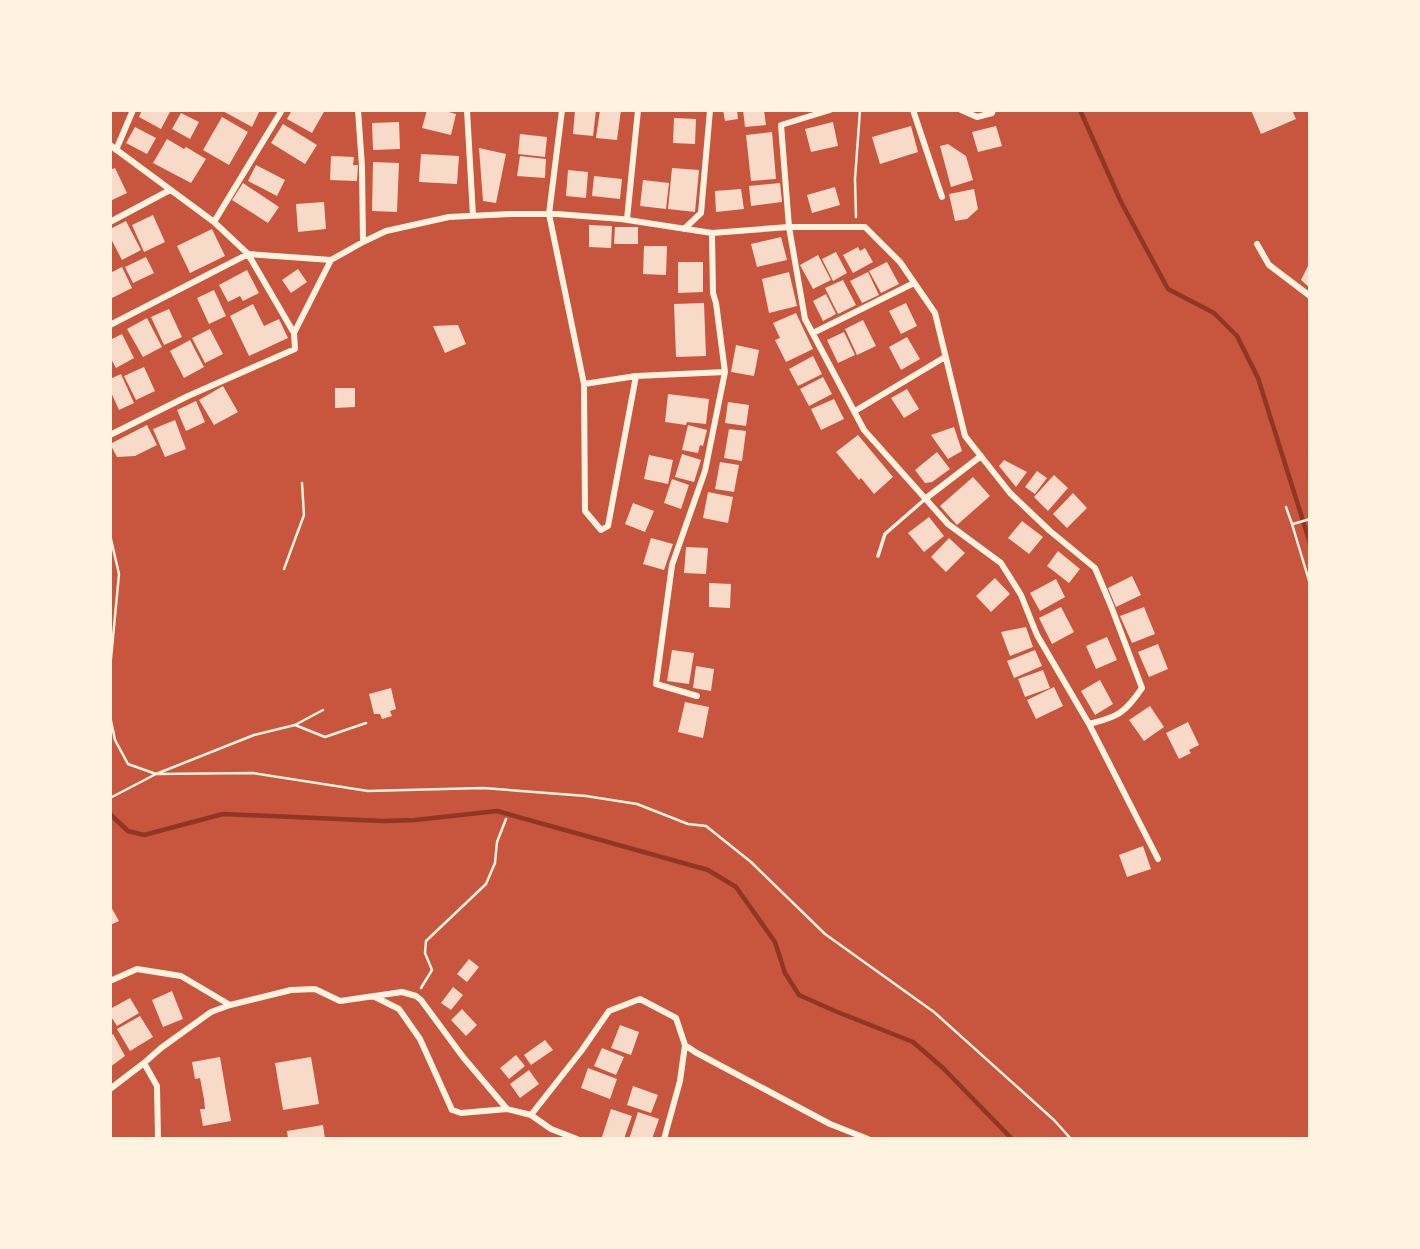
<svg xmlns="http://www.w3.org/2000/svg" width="1420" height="1249" font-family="Inter,sans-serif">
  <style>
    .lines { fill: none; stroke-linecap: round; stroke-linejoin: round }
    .stream { stroke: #8f3625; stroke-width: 4.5 }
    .building { fill: #f7dbc8 }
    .path { stroke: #fff3e0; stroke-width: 2.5 }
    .service { stroke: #fff3e0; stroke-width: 3.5 }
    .minor { stroke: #fff3e0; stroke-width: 6 }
  </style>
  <rect width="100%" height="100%" fill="#c8553d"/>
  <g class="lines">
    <!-- stream -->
    <path class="stream" d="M1080,110L1121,202L1168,289L1214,313L1237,336L1258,378L1310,543
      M110,814L128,831L144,835L223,814L383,821L415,820L497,811L708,870L736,887L775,942L785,973L799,995L835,1011L913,1042L943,1068L1012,1139"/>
  </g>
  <!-- building -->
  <path class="building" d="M142,110H171L161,129L139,117Z
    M221,110H260L252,127Z
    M292,110H325L312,133L287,119Z
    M427,110H441L456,114L451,135L422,128Z
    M575,110H596L593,136L573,134Z
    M600,110H621L617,140L596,138Z
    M723,110H737L738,119L725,121Z
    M743,110H764L766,125L745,127Z
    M1251,110H1292L1296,119L1261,134Z
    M181,113L199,122L190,139L172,129Z
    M222,117L248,132L229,165L203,150Z
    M674,118L696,119L695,144L673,143Z
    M399,122L400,149L373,150L372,123Z
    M833,122L838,146L811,152L805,129Z
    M283,124L317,145L305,164L271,143Z
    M911,126L918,152L880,164L872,137Z
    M996,126L1002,146L978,152L972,132Z
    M135,127L156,138L147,154L126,143Z
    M772,132L776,179L751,181L746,135Z
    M520,134L547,137L545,157L518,154Z
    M167,139L184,149L186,147L206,159L191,183L153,163Z
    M948,144L966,156L973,180L951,187L940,146Z
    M479,148L506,154L496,203L483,201Z
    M421,154L459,156L457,184L419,182Z
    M331,156L354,157L353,165H358L357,181L330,180Z
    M520,156L546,159L545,178L517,176Z
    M373,162L399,163L397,212L372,211Z
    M256,165L285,180L277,196L248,181Z
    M115,168L127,193L110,201V170Z
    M672,168L699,170L695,212L668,209Z
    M568,170L588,172L586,198L566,196Z
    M594,176L622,179L620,199L592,196Z
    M643,180L669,183L666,209L640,206Z
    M243,183L279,207L268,223L232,200Z
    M780,183L782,202L751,206L749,186Z
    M835,187L840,205L812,213L807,195Z
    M741,189L744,209L716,212L715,191Z
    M974,189L978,209L967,219L955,221L949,194Z
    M324,202L326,229L298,232L296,204Z
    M153,215L165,242L144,252L132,225Z
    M126,221L141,250L122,260L110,237V229Z
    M589,225L612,226L611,248L589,247Z
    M615,227H638V244H614Z
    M212,229L225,256L190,273L177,246Z
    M781,237L787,260L757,267L751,244Z
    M644,246H667L666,275L643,274Z
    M858,247L860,251L865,248L873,262L853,273L843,255Z
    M836,252L847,273L833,281L822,259Z
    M818,255L831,280L813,289L800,265Z
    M146,257L154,273L133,283L125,267Z
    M678,262H703V292L678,293Z
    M887,262L899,284L881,293L869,271Z
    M1310,262V288L1301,280Z
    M122,267L132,288L112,298L110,295V273Z
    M298,269L307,282L291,293L282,280Z
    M247,270L259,293L243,301L240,296L228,302L219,285Z
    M789,272L797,306L769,313L762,279Z
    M868,272L879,295L862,303L850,281Z
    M843,280L856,305L838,314L825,288Z
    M214,290L226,316L209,324L197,298Z
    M826,294L836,314L823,321L813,301Z
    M704,303L706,356L676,357L674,304Z
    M906,303L917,326L901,334L889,311Z
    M253,304L264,326L279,319L288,338L249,356L230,316Z
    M169,309L182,337L164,345L151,317Z
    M796,313L813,349L786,362L775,340L780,338L773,323Z
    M147,318L162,347L143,357L127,329Z
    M863,320L876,346L857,355L845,329Z
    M458,325L466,344L445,353L433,326Z
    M210,329L223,354L205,363L192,338Z
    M844,332L855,355L838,363L827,340Z
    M122,334L134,358L116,368L110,357V340Z
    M907,337L920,359L901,370L889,347Z
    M190,340L204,367L184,378L170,351Z
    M736,345L759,350L754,376L731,372Z
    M813,356L822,374L798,386L789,369Z
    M144,367L155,391L136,400L124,376Z
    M121,374L134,403L119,410L110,390V379Z
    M823,377L832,394L809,406L800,389Z
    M223,386L238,412L214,425L199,400Z
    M335,388H355V407L335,408Z
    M907,389L919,409L904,418L891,398Z
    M668,394L709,399L706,424L687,422L686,425L665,422Z
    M834,399L844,419L821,430L811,409Z
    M196,401L205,422L186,431L177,410Z
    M728,402L749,405L746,426L725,423Z
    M175,420L186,449L165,457L153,429Z
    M147,425L157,445L135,456L117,457L110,444Z
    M688,425L707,430L703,446L700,445L698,453L682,450Z
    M954,427L962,451L948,459L931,435Z
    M729,429L746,431L742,461L724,458Z
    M858,435L893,477L874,494L861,478L859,480L836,452Z
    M937,452L950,469L932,482L925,483L915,470Z
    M682,454L701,460L694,482L675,477Z
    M649,455L673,460L668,484L644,479Z
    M1004,460L1027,472L1016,487L999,466Z
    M720,462L739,465L734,492L715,489Z
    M1037,471L1047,478L1035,494L1025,487Z
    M1054,475L1068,488L1048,511L1034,497Z
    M973,477L990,496L957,525L940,506Z
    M672,479L689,485L681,509L664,503Z
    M708,492L733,497L728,523L703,518Z
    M1073,493L1087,508L1067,528L1053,514Z
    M633,503L654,511L645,532L625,524Z
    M929,517L944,536L924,552L908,533Z
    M1022,521L1043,537L1029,554L1008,538Z
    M651,538L673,544L664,570L643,564Z
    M949,538L965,553L946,572L931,557Z
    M686,547L708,548L706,574L684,573Z
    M1058,551L1080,569L1069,583L1047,566Z
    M1132,576L1141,595L1116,607L1108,588Z
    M995,578L1010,594L991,612L976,596Z
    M1056,579L1065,597L1040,611L1030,593Z
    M709,583L731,584L730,608L709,607Z
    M1061,607L1074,632L1052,644L1039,618Z
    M1144,607L1155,634L1132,643L1120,616Z
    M1026,627L1033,647L1010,656L1001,632Z
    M1107,637L1117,660L1096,669L1086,646Z
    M1158,644L1168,669L1149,677L1138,652Z
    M672,650L694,653L689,684L667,681Z
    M1035,650L1042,666L1014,678L1007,661Z
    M696,666L714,669L711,691L693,688Z
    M1043,670L1050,688L1025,697L1018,679Z
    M1100,680L1113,704L1095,715L1081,691Z
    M1054,687L1063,706L1036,719L1027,700Z
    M391,688L396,709L390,711L392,716L382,719L380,714H374L369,694Z
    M685,702L709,707L703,738L678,732Z
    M1150,706L1164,727L1144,741L1129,720Z
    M1188,722L1199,745L1189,750L1191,753L1179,759L1166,733Z
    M1143,846L1151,869L1127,877L1119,855Z
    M110,905L119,921L110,925Z
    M469,959L479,967L467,982L457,974Z
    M453,987L463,995L451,1010L441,1003Z
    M172,991L183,1019L163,1027L152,1000Z
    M130,998L139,1013L117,1026L110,1015V1009Z
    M462,1009L477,1025L466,1036L451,1020Z
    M140,1016L153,1037L130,1051L117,1029Z
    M620,1025L639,1032L631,1055L611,1048Z
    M113,1034L125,1056L110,1067V1036Z
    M545,1040L553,1050L531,1065L524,1055Z
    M602,1048L624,1057L616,1075L594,1066Z
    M516,1055L525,1066L509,1079L500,1068Z
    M220,1057L231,1121L203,1126L200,1109H205L204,1099L200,1078L195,1079L192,1062Z
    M311,1057L319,1104L283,1110L275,1063Z
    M588,1068L617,1079L610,1099L581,1088Z
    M529,1070L539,1084L520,1098L510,1084Z
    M633,1086L658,1095L651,1113L627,1105Z
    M611,1109L632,1116L624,1139L602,1137Z
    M638,1112L659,1119L652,1139H629Z
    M323,1125L325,1139H288L287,1131Z"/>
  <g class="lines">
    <!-- path -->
    <path class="path" d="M856,217L855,179L860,110
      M1286,507L1292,524L1310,584
      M1293,524L1310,519
      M110,535L119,574L110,669
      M284,569L304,515L302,483
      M110,716L115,740L128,764L156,774L253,773L368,791L483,788L586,796L637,804L688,824L706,826L751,862L825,934L934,1012L1054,1120L1071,1139
      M295,725L323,710
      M110,798L156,774L254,735L295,725L325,737L366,723
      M421,988L432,970L425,953L426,941L486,884L495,863L497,842L506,819"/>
    <!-- service -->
    <path class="service" d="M878,556L885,534L924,500"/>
    <!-- minor -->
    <path class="minor" d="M358,110L362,166L363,242
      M467,110L473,216
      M562,110L549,214L584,384L585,511L601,530L608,526L636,376
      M913,110L942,197
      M961,110L977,117L992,113L993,110
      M110,145L214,222L248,254L294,333
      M116,150L133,110
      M627,219L638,110
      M110,222L170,190
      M214,222L282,110
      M684,229L701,213L710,110
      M1257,244L1269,265L1310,296
      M110,325L248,254L331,260L363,242L386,231L449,217L512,214H557L621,219L712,233L789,227L781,125L830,110
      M813,333L914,283
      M584,384L636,376L725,372
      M855,411L945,357
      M110,435L188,396L295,349L294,333L331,260
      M925,499L981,456
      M697,696L656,684L672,565L705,471L725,372L716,303L713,293L712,233
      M1089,724C1118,717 1125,713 1142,688L1111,606L1095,568L1050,531L1010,493L965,436L935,313L900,262L865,227H789L805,319L864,430L948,524L1001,563L1021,595L1037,635L1089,724L1158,859
      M110,981L137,969L181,976L230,1005
      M375,997L399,1009L420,1039L452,1110L461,1113L507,1109L531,1115L551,1129L577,1139
      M144,1063L157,1086L158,1139
      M110,1089L144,1063L161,1048L211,1012L230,1005L291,990L315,989L340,1001L402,992L416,996L421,1000L463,1057L507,1109
      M531,1115L582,1050L609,1011L640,999L676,1018L685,1045L695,1052L830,1124L868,1139
      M664,1139L680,1081L685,1045"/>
  </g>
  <!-- border -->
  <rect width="1420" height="1249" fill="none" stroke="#fff3e0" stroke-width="224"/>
</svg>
